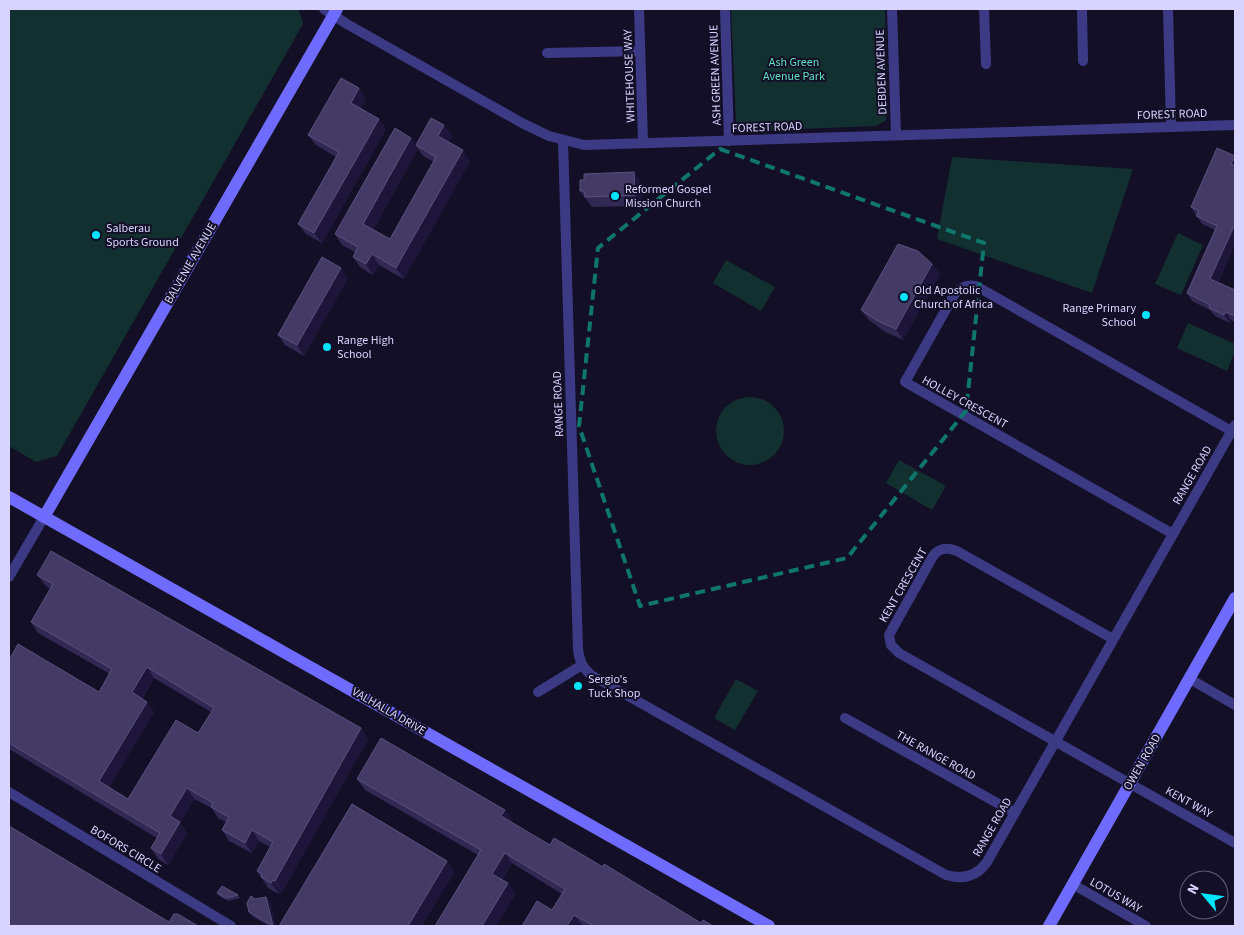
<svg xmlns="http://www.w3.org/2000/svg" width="1244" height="935" font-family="'Source Sans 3',sans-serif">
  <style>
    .green { fill: #12302f }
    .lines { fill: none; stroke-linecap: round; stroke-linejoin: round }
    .street { stroke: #3d3a85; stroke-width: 10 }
    .secondary { stroke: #6f6bff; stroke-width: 12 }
    .wall { fill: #312854; fill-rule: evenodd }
    .shaded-wall { fill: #1d163a }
    .building { fill: #433a66; stroke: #5a527e; fill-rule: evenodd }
    .marked { fill: none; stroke: #0f766e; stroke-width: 4; stroke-dasharray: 10 6; stroke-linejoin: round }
    .poi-dot { fill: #00e5ff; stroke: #130f26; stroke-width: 2 }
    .labels { text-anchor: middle; stroke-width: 4; stroke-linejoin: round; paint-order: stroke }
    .park-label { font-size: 12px; fill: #5fe0c0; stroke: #130f26 }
    .street-label { font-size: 12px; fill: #d9d4ff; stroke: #130f26 }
    .poi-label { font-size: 12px; fill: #d9d4ff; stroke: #130f26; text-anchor: start }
  </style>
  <rect width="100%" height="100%" fill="#130f26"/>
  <!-- green -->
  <path class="green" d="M9,9H296L299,10L303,24L57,456L36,462L9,446Z
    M731,9H885L888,113L885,121L876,126L747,131L740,128L736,122Z
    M952,157L1133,169L1092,293L937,239Z
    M1178,233L1203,245L1181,295L1155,284Z
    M726,260L775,287L761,311L713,283Z
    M1188,323L1235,344V351L1227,371L1177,348Z
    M716 431a34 34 0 1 1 68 0a34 34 0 1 1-68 0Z
    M899,460L946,486L932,510L886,483Z
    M736,679L758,691L735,730L714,718Z"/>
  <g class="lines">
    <!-- street -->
    <path class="street" d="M324,9L347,24L522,123L549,136L584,145L1235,125
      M639,9L643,143
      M725,9L729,141
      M892,9L896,135
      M984,9L986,64
      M1082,9L1083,61
      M1168,9L1171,127
      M547,53L640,51
      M563,141L578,649C579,660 582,667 591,675L946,875C963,880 977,876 987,862L1235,425
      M1173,534L905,382L954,295C960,287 966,284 976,286L1235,433
      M9,577L44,517
      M1113,639L957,551C948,547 939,548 933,556L889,635L891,645L899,653L1235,843
      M1190,679L1235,705
      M538,692L582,665
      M845,718L1015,813
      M9,792L231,926
      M1074,885L1146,926"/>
    <!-- secondary -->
    <path class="secondary" d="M9,497L769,926
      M44,517L337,9
      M1049,926L1235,598"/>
  </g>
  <!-- wall -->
  <path class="wall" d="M359,88L366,99L361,108L379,119L386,129L322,243L306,234L298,224L336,157L316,145L308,135Z
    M452,136L448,142L470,161L404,279L379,265L373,275L360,267L353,257L355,252L342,245L335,234L411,138L416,145ZM418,149L423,156L434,162L390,239L373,230Z
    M1235,156V244L1218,283L1235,290V322L1231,320L1230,323L1215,316L1210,310L1192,301L1187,293L1215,230L1202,224L1191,207Z
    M642,183V206L592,207L580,191Z
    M932,264L940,274L903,340L885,332L869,320L861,310Z
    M348,278L304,356L285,345L278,335Z
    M37,575L361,728L368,739L282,892L281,891L279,894L268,888L257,871L270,847L259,841L252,853L229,841L222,830L226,822L218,818L212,808L194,799L180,823L187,833L168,865L158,859L151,848L157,838L9,749V660L99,692L110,674L38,633L31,622L50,589L45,585ZM154,678L211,712L198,733L128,799L109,787L154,712L142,699Z
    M357,779L513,820L511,822L550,845L603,867L701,923L713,926H584L582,925L581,926H522L552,910L562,894L512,863L502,880L508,883L515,894L496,926H435L478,855L365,790Z
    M217,893L238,895L240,898L228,901L219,896Z
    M266,897L270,902L275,926H269L253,917L249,912L255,899Z"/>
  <!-- shaded-wall -->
  <path class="shaded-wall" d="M359,88L366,99L358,113L351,103Z
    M379,119L386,129L322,243L314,233Z
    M444,125L452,136L445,146L438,136Z
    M411,138L417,146L416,145L418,149L370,235L363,224Z
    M463,150L470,161L404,279L396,268Z
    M1235,156V170L1231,164Z
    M634,172L642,183V206L635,195Z
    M1235,224V244L1216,287L1210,279Z
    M372,254L379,265L373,275L366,264Z
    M932,264L940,274L903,340L896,329Z
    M341,268L348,278L304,356L297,345Z
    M1226,312L1231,320L1230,323L1224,315Z
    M147,667L154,678L139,703L132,692Z
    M147,702L154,712L107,791L99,781Z
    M361,728L368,739L282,892L275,881Z
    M187,788L194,799L180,823L187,833L168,865L161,854L170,816Z
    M505,810L513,820L509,826L501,816Z
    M252,830L259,841L252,853L245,843Z
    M505,853L512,863L499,884L492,874Z
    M447,861L455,872L422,926H408Z
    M273,880L281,891L279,894L271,883Z
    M508,883L515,894L496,926H482Z
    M266,897L270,902L275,926H273Z
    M574,915L582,925L581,926H567Z"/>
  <!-- building -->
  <path class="building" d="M341,78L359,88L351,103L379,119L314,233L298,224L339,152L308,135Z
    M431,118L444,125L438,136L463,150L396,268L372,254L366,264L353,257L358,247L335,234L395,128L411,138L363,224L390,239L436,157L416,145Z
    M1217,148L1235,156L1231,164L1235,166V224L1210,279L1235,290V316L1226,312L1224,315L1209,308L1210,305L1187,293L1217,226L1196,216L1199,211L1191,207Z
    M634,172L635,195L585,197L584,191H580V180H584V174Z
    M898,244L918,251L932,264L896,329L878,321L861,310Z
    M322,257L341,268L297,345L278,335Z
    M51,551L361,728L275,881L273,880L271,883L261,877L262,874L257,871L273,842L252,830L245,843L222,830L229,817L211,807L213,803L187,788L170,816L180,822L161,854L151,848L160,833L9,743V660L18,644L99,692L112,669L31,622L53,584L37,575ZM147,667L214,708L198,733L176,720L128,799L99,781L147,702L132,692Z
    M381,738L505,810L501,816L550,845L554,838L603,867L604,864L701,923L703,920L713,926H594L574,915L567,926H522L537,901L552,910L565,889L505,853L492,874L508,883L482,926H435L481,850L357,779Z
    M352,804L447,861L408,926H279Z
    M9,826L169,922L174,914H178L198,926H9Z
    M222,886L238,895L226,898L217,893Z
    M251,896L255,899L266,897L273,926L249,912L247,903Z"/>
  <!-- marked area -->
  <path class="marked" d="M720,149L984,243L966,411L847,558L640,606L579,426L598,248Z"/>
  <!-- markers -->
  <g class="poi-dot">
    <circle cx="615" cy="196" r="5"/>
    <circle cx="96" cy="235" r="5"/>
    <circle cx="904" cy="297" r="5"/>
    <circle cx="1146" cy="315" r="5"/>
    <circle cx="327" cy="347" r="5"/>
    <circle cx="578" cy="686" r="5"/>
  </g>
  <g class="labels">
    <!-- park labels -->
    <g class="park-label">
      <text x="794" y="66">Ash Green<tspan x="794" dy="14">Avenue Park</tspan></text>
    </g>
    <!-- street labels -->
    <g class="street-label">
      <text transform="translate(881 72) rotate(-92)" y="4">DEBDEN AVENUE</text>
      <text transform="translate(715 75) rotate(-92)" y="4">ASH GREEN AVENUE</text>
      <text transform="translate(629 76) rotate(-92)" y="4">WHITEHOUSE WAY</text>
      <text transform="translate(1172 114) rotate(-2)" y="4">FOREST ROAD</text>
      <text transform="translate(767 127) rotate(-2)" y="4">FOREST ROAD</text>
      <text transform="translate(190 263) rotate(-60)" y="4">BALVENIE AVENUE</text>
      <text transform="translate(965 402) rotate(29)" y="4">HOLLEY CRESCENT</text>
      <text transform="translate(558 404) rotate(-92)" y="4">RANGE ROAD</text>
      <text transform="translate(1192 475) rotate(-60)" y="4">RANGE ROAD</text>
      <text transform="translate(903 585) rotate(-60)" y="4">KENT CRESCENT</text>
      <text transform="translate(389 711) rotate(30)" y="4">VALHALLA DRIVE</text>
      <text transform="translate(936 755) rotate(29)" y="4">THE RANGE ROAD</text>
      <text transform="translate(1142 762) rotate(-60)" y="4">OWEN ROAD</text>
      <text transform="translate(1189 802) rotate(29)" y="4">KENT WAY</text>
      <text transform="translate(992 827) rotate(-60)" y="4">RANGE ROAD</text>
      <text transform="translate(126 849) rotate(31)" y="4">BOFORS CIRCLE</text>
      <text transform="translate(1116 895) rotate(30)" y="4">LOTUS WAY</text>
    </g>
    <!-- poi labels -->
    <g class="poi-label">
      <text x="625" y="193">Reformed Gospel<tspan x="625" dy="14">Mission Church</tspan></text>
      <text x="106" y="232">Salberau<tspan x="106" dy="14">Sports Ground</tspan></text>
      <text x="914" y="294">Old Apostolic<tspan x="914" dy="14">Church of Africa</tspan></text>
      <text x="1136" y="312" text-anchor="end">Range Primary<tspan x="1136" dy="14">School</tspan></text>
      <text x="337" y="344">Range High<tspan x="337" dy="14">School</tspan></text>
      <text x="588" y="683">Sergio's<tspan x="588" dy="14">Tuck Shop</tspan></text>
    </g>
  </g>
  <!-- border -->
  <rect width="1244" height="935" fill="none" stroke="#d9d4ff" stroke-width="20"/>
  <!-- north arrow -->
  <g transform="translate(1204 895) rotate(299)"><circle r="24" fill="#130f26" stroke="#625e7d"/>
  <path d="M0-4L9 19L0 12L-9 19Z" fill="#00e5ff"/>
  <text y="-8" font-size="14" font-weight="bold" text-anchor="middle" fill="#d9d4ff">N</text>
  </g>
</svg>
